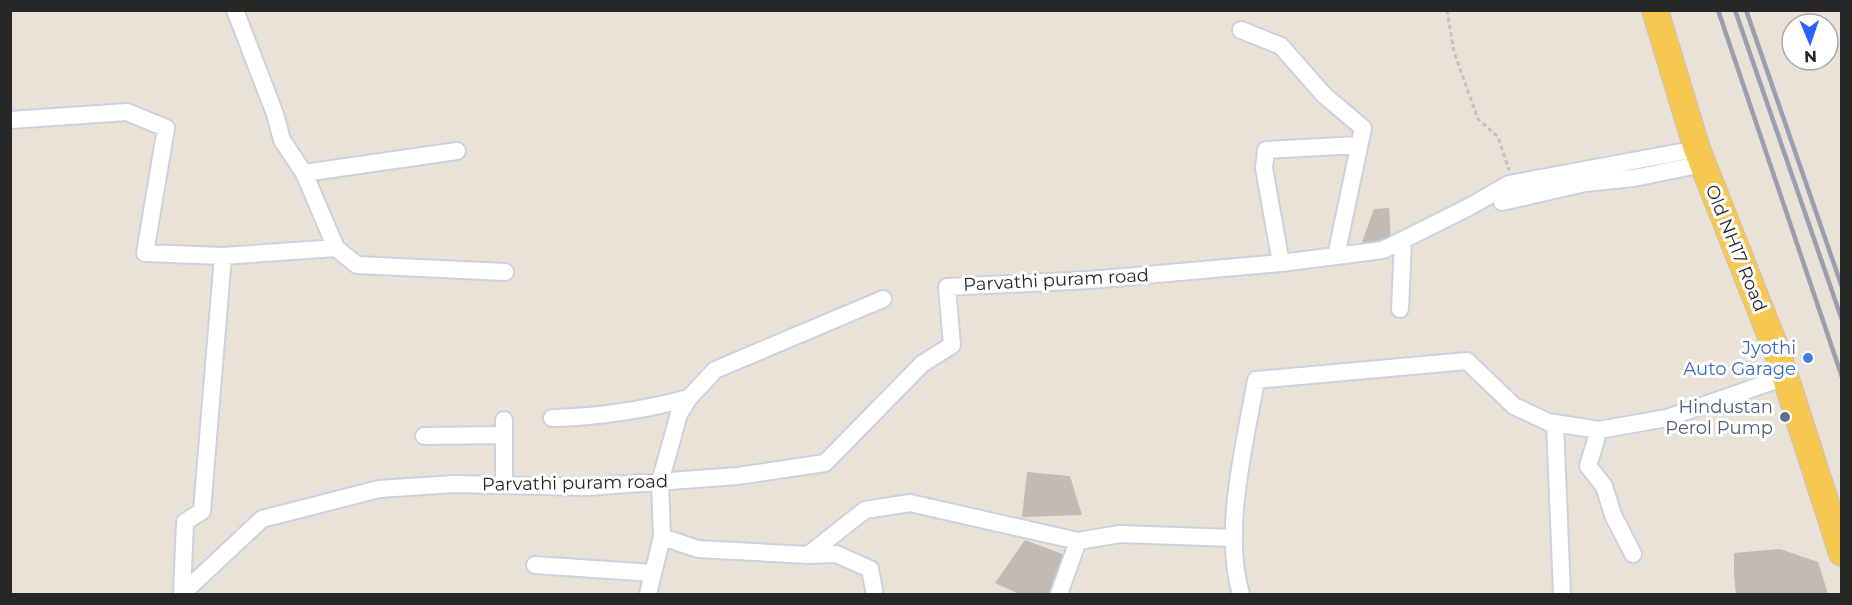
<svg xmlns="http://www.w3.org/2000/svg" width="1852" height="605" font-family="Montserrat,sans-serif">
  <style>
    .building { fill: #c2bbb4 }
    .lines { fill: none; stroke-linecap: round; stroke-linejoin: round }
    .street-casing { stroke: #ccd1e1; stroke-width: 20 }
    .primary-casing { stroke: #c3c3c3; stroke-width: 28 }
    .path { stroke: #c3c3c3; stroke-width: 3; stroke-dasharray: 4.5 3; stroke-linecap: butt }
    .street { stroke: #fff; stroke-width: 16 }
    .primary { stroke: #f7c84f; stroke-width: 26 }
    .rail { stroke: #9a9eb2; stroke-width: 4.5 }
    .shop-dot { fill: #3f7fe0; stroke: #fff; stroke-width: 2 }
    .service-dot { fill: #5c6f8a; stroke: #fff; stroke-width: 2 }
    .labels { text-anchor: middle; stroke-width: 6; stroke-linejoin: round; paint-order: stroke }
    .street-label { font-size: 18px; fill: #272727; stroke: #fff }
    .shop-label { font-size: 18px; fill: #366cbe; stroke: #fff; text-anchor: end }
    .service-label { font-size: 18px; fill: #4e5e75; stroke: #fff; text-anchor: end }
  </style>
  <rect width="100%" height="100%" fill="#eae1d7"/>
  <!-- building -->
  <path class="building" d="M1389,208L1391,241L1361,245L1374,209Z
    M1027,472L1070,476L1082,515L1022,517Z
    M1025,540L1065,555L1052,594H1019L995,583Z
    M1780,549L1818,562L1828,594H1736L1734,575V553Z"/>
  <g class="lines">
    <!-- street casing -->
    <g class="street-casing">
      <path id="street" d="M235,10L275,114L282,140L304,173L457,151
        M1241,30L1281,46L1324,95L1363,128L1336,256
        M10,120L127,112L166,128L145,253L223,256L336,248
        M304,173L336,248L357,265L505,272
        M1502,202L1585,183L1634,178L1703,164
        M1281,263L1264,168L1266,150L1359,145
        M883,299L715,370L689,398L679,414L660,482L662,537L698,549L808,555L865,510L910,503L1078,541L1120,534L1233,538
        M1400,309L1403,240
        M552,418C599,417 644,410 689,398
        M1555,423L1562,594
        M1599,430L1588,466L1604,486L1613,515L1633,554
        M424,436L504,435
        M504,485V420
        M808,555L836,554L870,569L874,590
        M535,565L653,573
        M182,594L262,519L379,489L454,484L587,487L738,476L825,463L922,364L952,345L947,287L1090,280L1281,263L1383,250L1469,207L1509,184L1697,149
        M182,594L185,522L202,511L223,256
        M648,594L662,537
        M1059,594L1078,541
        M1241,594C1222,531 1245,444 1256,380L1467,361L1514,406L1548,422L1599,430L1667,418L1785,377"/>
    </g>
    <!-- primary casing -->
    <g class="primary-casing">
      <path id="primary" d="M1655,10L1697,149L1778,354L1842,553"/>
    </g>
    <!-- path -->
    <path class="path" d="M1447,10L1454,52L1478,119L1498,137L1509,170"/>
    <!-- street -->
    <use href="#street" class="street"/>
    <!-- primary -->
    <use href="#primary" class="primary"/>
    <!-- rail -->
    <path class="rail" d="M1718,10L1842,377
      M1735,10L1842,320
      M1746,10L1842,287"/>
  </g>
  <!-- markers -->
  <circle class="shop-dot" cx="1808" cy="358" r="6"/>
  <circle class="service-dot" cx="1785" cy="417" r="6"/>
  <g class="labels">
    <!-- street labels -->
    <g class="street-label">
      <text transform="translate(1736 248) rotate(68)" y="6">Old NH17 Road</text>
      <text transform="translate(1056 280) rotate(-3)" y="6">Parvathi puram road</text>
      <text transform="translate(575 483) rotate(-1)" y="6">Parvathi puram road</text>
    </g>
    <!-- shop labels -->
    <g class="shop-label">
      <text x="1796" y="354">Jyothi<tspan x="1796" dy="21">Auto Garage</tspan></text>
    </g>
    <!-- service labels -->
    <g class="service-label">
      <text x="1773" y="413">Hindustan<tspan x="1773" dy="21">Perol Pump</tspan></text>
    </g>
  </g>
  <!-- border -->
  <rect width="1852" height="605" fill="none" stroke="#272727" stroke-width="24"/>
  <!-- north arrow -->
  <g transform="translate(1810 42) rotate(178)"><circle r="28" fill="#ffffff" stroke="#a9a9a9" stroke-width="1.5"/>
  <path d="M0-4.5L10 22L0 15L-10 22Z" fill="#2f5fff"/>
  <text y="-9" font-size="16" font-weight="bold" text-anchor="middle" fill="#272727">N</text>
  </g>
</svg>
